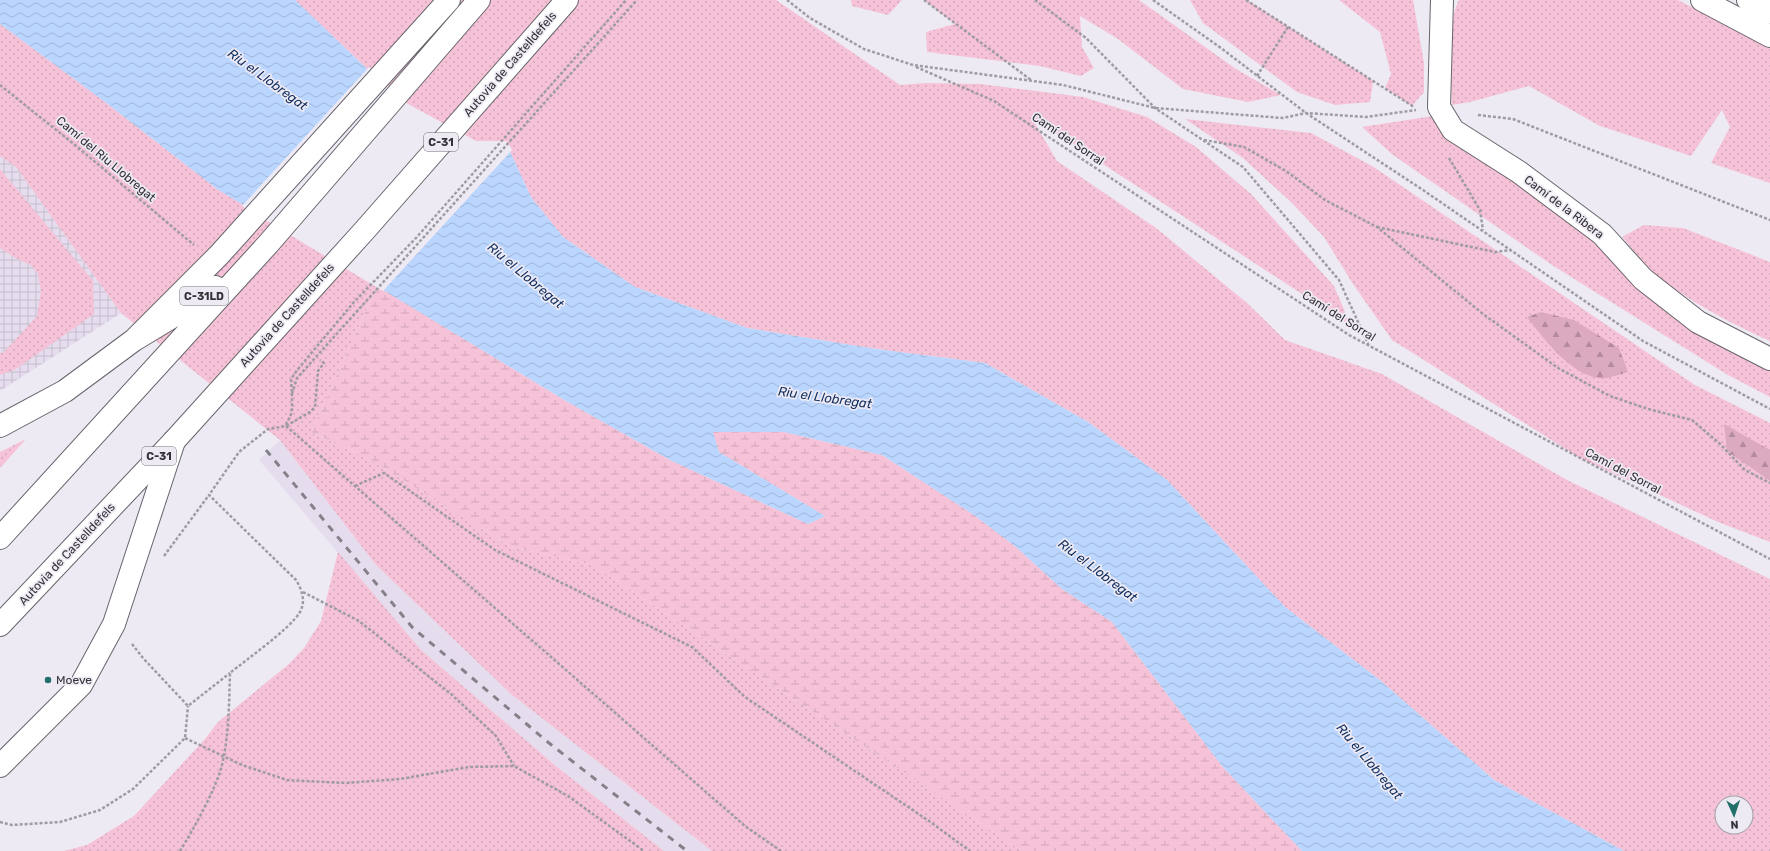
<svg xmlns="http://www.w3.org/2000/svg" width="1770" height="851" font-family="Rubik,sans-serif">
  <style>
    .built { fill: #e5ddee }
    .industrial { fill: url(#industrial-grid) }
    .grass { fill: url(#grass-dots); fill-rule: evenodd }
    .forest { fill: url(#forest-firs) }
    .wetland { fill: url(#wetland-marsh) }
    .water { fill: url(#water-waves) }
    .pier { fill: #eeeaf4 }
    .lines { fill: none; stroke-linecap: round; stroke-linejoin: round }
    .minor-casing { stroke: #67646c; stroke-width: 24 }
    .major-casing { stroke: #67646c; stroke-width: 24 }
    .highway-casing { stroke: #67646c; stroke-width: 24 }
    .path { stroke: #9e9ba3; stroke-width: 2.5; stroke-dasharray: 3 2; stroke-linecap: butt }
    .minor { stroke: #fff; stroke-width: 22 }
    .major { stroke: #fff; stroke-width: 22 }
    .highway { stroke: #fff; stroke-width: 22 }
    .rail { stroke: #848288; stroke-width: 3; stroke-dasharray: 7 7; stroke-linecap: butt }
    .path-bridge { stroke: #9e9ba3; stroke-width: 2.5; stroke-dasharray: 3 2; stroke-linecap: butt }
    .poi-dot { fill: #236e69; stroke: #eeeaf4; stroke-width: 1.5 }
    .labels { text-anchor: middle; stroke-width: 3.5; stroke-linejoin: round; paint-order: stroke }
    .shield { fill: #eeeaf4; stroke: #6b686e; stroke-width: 1 }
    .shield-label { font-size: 11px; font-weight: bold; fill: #333135 }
    .street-label { font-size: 12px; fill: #333135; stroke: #eeeaf4 }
    .poi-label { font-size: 12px; fill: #333135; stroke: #eeeaf4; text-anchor: start }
    .water-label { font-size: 13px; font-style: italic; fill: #0f2e5f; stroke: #eeeaf4 }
  </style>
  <defs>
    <pattern id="industrial-grid" width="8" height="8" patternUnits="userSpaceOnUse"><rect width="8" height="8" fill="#e5ddee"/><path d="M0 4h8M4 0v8" fill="none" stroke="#c5becd"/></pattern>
    <pattern id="grass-dots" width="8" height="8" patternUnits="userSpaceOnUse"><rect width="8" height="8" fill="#f5c2d7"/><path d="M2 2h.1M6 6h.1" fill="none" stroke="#d2a7b9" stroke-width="1.8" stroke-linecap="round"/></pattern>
    <pattern id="forest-firs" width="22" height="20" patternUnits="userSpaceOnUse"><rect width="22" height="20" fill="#dcaabf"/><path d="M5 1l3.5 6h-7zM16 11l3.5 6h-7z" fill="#b38b9c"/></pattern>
    <pattern id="wetland-marsh" width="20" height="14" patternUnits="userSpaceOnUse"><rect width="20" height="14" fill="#f5c2d7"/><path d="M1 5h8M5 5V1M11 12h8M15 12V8" fill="none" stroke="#d2a7b9"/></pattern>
    <pattern id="water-waves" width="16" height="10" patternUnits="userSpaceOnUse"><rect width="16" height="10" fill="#bad5fe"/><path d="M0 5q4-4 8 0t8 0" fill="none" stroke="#a0b7da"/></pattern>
  </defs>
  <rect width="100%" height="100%" fill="#eeeaf4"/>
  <!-- built -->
  <path class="built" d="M280,440L376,565L511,694L712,851H664L557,767L421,650L259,460Z"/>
  <!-- industrial -->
  <path class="industrial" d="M0,156L16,167L121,313L0,391Z"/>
  <!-- grass -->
  <path class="grass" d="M295,0H776L900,85L926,83L980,84L1083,97L1147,117L1196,147L1251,194L1334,286L1351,326L1031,117L1057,161L1156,228L1247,303L1285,340L1382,374L1567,480L1770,579V851H1624L1494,780L1381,681L1285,607L1167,480L1088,422L985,363L876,349L747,328L635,287L563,237L531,197L506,143H475L406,106ZM1722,803H1746V827H1722Z
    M851,0H902L888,15L852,6Z
    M924,0H1139L1236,69L1281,95L1248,102L1183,89L1118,39L1080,16L1082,47L1094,68L1081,76L1040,66L927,52L926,32L955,24Z
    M1190,0H1247L1373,81L1370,102L1335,105L1297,92L1203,23Z
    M1339,0H1413L1424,63V92L1412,106L1385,88L1391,74L1380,32Z
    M1459,0H1678L1770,48V183L1711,163L1730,127L1722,110L1691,156L1600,126L1529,86L1470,102L1452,105C1451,79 1447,21 1459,0Z
    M0,24L105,102L217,189L377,286L311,432L371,460L511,547L593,565L1022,851H712L511,694L376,565L280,440L121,313L16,167L0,156Z
    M1433,116L1436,125L1456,142L1591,233L1625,276L1716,344L1770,368V397L1728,375L1552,265L1393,155L1362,127Z
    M1185,119L1311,133L1372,166L1695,385L1770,423V542L1718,522L1580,458L1392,340L1353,284L1324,237L1293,204L1243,158Z
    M0,169L93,281L94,314L16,369L0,375V353L4,352L37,316L41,291L38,274L31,265L17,259L0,248Z
    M1644,225L1683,228L1770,262V341C1728,322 1685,300 1650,269C1640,259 1631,247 1622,237Z
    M26,439L0,468V452Z
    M338,552L421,650L557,767L664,851H64L87,845L134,816L205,739L218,722L289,664L304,648L321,621Z"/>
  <!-- forest -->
  <path class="forest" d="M1541,312L1574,320L1619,348L1628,372C1620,374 1606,380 1598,378C1569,373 1544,339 1527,317Z
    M1724,424L1770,450V481L1727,451Z"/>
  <!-- wetland -->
  <path class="wetland" d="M377,286L566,401L670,460L808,524L825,516L719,452L712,432H784L882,455L974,515L1016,547L1062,589L1112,622L1222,766L1302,851H1022L593,565L511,547L371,460L311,432Z"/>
  <!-- water -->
  <path class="water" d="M0,0H295L406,106L475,143H506L531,197L563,237L635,287L747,328L876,349L985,363L1088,422L1167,480L1285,607L1381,681L1494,780L1624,851H1302L1222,766L1112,622L1062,589L1016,547L974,515L882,455L784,432H713L719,452L825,516L808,524L670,460L566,401L217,189L105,102L0,24Z"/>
  <!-- pier -->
  <path class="pier" d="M369,67L408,104L476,141H507L512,150L383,291L242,206Z"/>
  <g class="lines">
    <!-- minor casing -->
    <g class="minor-casing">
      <path id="minor" d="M1442,0L1439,107L1453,130L1519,172L1602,234L1643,279L1698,322L1770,359
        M0,766L81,685L114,624L174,441"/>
    </g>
    <!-- major casing -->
    <g class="major-casing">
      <path id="major" d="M1702,0L1770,36
        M1748,0L1770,12"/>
    </g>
    <!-- highway casing -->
    <g class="highway-casing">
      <path id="highway" d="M134,340L219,255L449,0
        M0,426L65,391L134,340L195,303L215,287
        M0,538L269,243L479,0
        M0,625L174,441L364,231L567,0"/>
    </g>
    <!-- path -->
    <path class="path" d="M787,0L810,18L864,49L913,65L1063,85L1155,108L1283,118L1306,113L1366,117L1416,110
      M924,0L1031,80
      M1035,0L1086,38L1155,108L1243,167L1339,280L1369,346
      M1153,0L1221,48L1306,113L1423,190L1643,341L1770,409
      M1246,0L1414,107
      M916,67L994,101L1349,335L1770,559
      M1257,76L1288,27
      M0,85L75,145L194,245
      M1478,115L1513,119L1770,220
      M1204,140L1244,147L1286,171L1325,200L1377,227L1483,314L1558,368L1610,396L1648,409L1692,420L1719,443L1745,470L1770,483
      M1449,158L1480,210L1483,230
      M1377,227L1495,252L1511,250
      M286,425L292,412V394
      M286,426L745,826L781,851
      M355,486L384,473L495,550L692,647L745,697L929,821L970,851
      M164,556L209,495
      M303,592L359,621L451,694L496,736L514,766
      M132,644L143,658L188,706L230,673
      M185,738L242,765L287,780L345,783L400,779L469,767L514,766L568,796L644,851
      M0,822L12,825L60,822L100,810L133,789L185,738L188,706
      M180,851C193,830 216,789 222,765C229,735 229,704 230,673C247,659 290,629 300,612C306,601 302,590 296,580L209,495L239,452L268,429L286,426L310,412L315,407L318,371L324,363L320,360"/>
    <!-- minor -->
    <use href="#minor" class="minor"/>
    <!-- major -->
    <use href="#major" class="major"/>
    <!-- highway -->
    <use href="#highway" class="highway"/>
    <!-- rail -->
    <path class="rail" d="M266,450L412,627L549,743L687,851"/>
    <!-- path-bridge -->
    <path class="path-bridge" d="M292,392L291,379L298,369L354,302L416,238L626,0
      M292,394L297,378L637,0"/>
  </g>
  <!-- markers -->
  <circle class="poi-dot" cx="48" cy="680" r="4"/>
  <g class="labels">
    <!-- shield labels -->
    <g class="shield">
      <rect x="424" y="133" width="34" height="18" rx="3"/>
      <rect x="180" y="287" width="48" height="18" rx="3"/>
      <rect x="142" y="447" width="34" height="18" rx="3"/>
    </g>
    <g class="shield-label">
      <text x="441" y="146">C-31</text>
      <text x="204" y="300">C-31LD</text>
      <text x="159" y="460">C-31</text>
    </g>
    <!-- street labels -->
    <g class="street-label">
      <text transform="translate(510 64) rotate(-49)" y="4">Autovia de Castelldefels</text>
      <text transform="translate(1068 139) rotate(34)" y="4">Camí del Sorral</text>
      <text transform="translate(106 159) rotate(40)" y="4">Camí del Riu Llobregat</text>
      <text transform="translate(1564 207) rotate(37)" y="4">Camí de la Ribera</text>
      <text transform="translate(287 315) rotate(-48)" y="4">Autovia de Castelldefels</text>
      <text transform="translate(1339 316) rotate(32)" y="4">Camí del Sorral</text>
      <text transform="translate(1623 471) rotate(28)" y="4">Camí del Sorral</text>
      <text transform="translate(67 554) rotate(-47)" y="4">Autovia de Castelldefels</text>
    </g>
    <!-- poi labels -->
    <g class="poi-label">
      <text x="56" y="684">Moeve</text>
    </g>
    <!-- water labels -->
    <g class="water-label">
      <text transform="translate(268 79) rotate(36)" y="5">Riu el Llobregat</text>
      <text transform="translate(526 275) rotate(40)" y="5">Riu el Llobregat</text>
      <text transform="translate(825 397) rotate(8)" y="5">Riu el Llobregat</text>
      <text transform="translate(1098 570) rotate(37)" y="5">Riu el Llobregat</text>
      <text transform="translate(1370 761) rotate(50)" y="5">Riu el Llobregat</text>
    </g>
  </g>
  <!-- north arrow -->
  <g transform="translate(1734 815) rotate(177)"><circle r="19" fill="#eeeaf4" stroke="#a3a0a8"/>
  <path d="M0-3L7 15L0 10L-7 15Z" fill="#236e69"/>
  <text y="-6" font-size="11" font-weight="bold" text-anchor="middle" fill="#333135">N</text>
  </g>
</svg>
